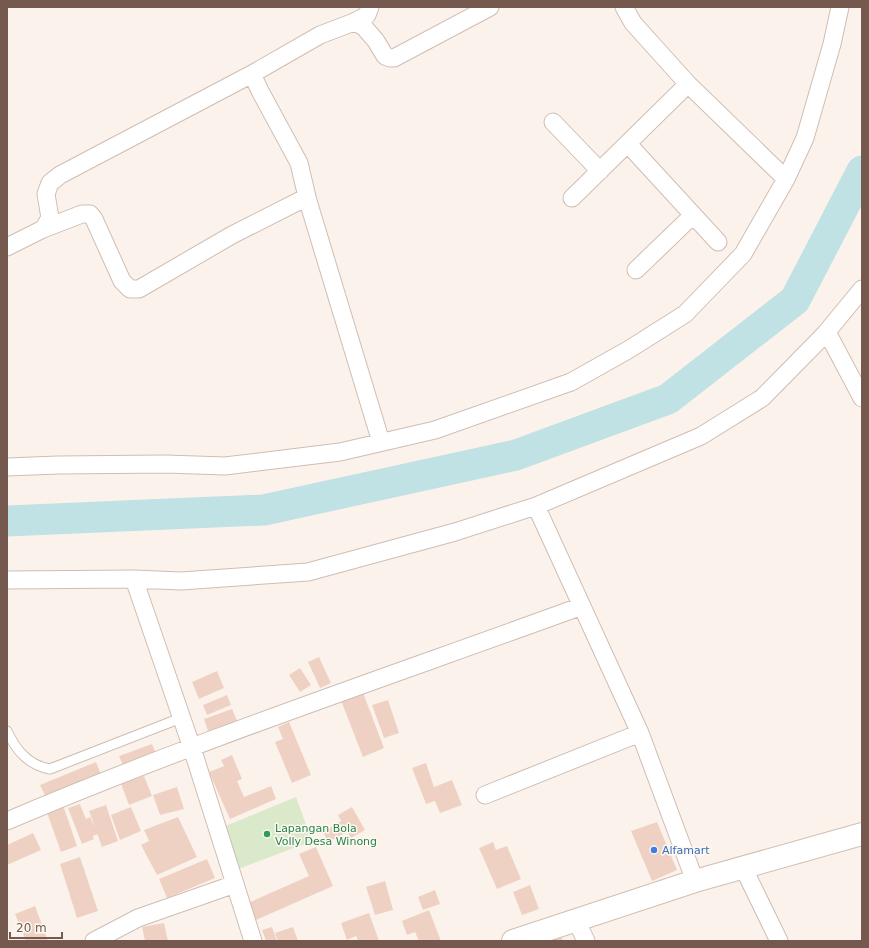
<svg xmlns="http://www.w3.org/2000/svg" width="869" height="948" font-family="'DejaVu Sans',sans-serif">
  <style>
    .green { fill: #d9e9ca }
    .lines { fill: none; stroke-linecap: round; stroke-linejoin: round }
    .river { stroke: #c0e2e4; stroke-width: 31 }
    .building { fill: #efd1c4 }
    .lane-casing { stroke: #cfbdb3; stroke-width: 11 }
    .street-casing { stroke: #cfbdb3; stroke-width: 19 }
    .secondary-casing { stroke: #d2bdb1; stroke-width: 24 }
    .lane { stroke: #fff; stroke-width: 9 }
    .street { stroke: #fff; stroke-width: 17 }
    .secondary { stroke: #fff; stroke-width: 22 }
    .leisure-dot { fill: #2e9e5b; stroke: #fef8f1; stroke-width: 1.5 }
    .shop-dot { fill: #3f7fe0; stroke: #fef8f1; stroke-width: 1.5 }
    .labels { text-anchor: middle; stroke-width: 3; stroke-linejoin: round; paint-order: stroke }
    .leisure-label { font-size: 11px; fill: #27864d; stroke: #fef8f1; text-anchor: start }
    .shop-label { font-size: 11px; fill: #366cbe; stroke: #fef8f1; text-anchor: start }
  </style>
  <rect width="100%" height="100%" fill="#fbf3eb"/>
  <!-- green -->
  <path class="green" d="M296,797L312,841L238,869L223,827Z"/>
  <g class="lines">
    <!-- river -->
    <path class="river" d="M7,521L264,510L516,455L668,399L795,300L862,171"/>
  </g>
  <!-- building -->
  <path class="building" d="M319,657L331,683L320,688L308,662Z
    M300,668L311,685L300,692L289,675Z
    M217,671L224,688L199,699L192,682Z
    M362,690L384,748L363,757L340,698Z
    M227,695L231,705L207,715L203,705Z
    M388,700L399,733L384,738L372,705Z
    M232,709L238,723L209,734L204,719Z
    M289,722L311,775L292,783L275,742L283,739L278,727Z
    M152,744L158,758L125,770L119,756Z
    M232,755L242,779L237,781L244,797L271,786L276,799L230,819L209,772L224,766L221,760Z
    M96,762L102,777L47,800L40,785Z
    M426,763L434,787L452,780L462,805L440,813L435,801L426,804L412,768Z
    M144,776L152,796L129,805L121,784Z
    M177,787L184,809L160,815L153,795Z
    M80,804L86,819L90,817L98,834L93,836L94,839L82,844L68,808Z
    M63,805L77,846L61,852L46,810Z
    M106,805L118,841L102,847L89,811Z
    M131,807L141,831L120,840L111,815Z
    M352,807L365,830L351,838L347,832L328,842L323,832L341,821L338,815Z
    M178,817L197,857L157,875L141,845L149,841L144,830Z
    M657,822L677,870L652,881L631,831Z
    M33,833L41,850L7,865V845Z
    M493,842L496,850L507,846L521,879L497,889L479,848Z
    M316,847L333,886L256,920L248,903L309,876L299,854Z
    M80,857L98,911L77,918L60,864Z
    M207,859L215,878L167,898L159,879Z
    M385,881L393,910L375,915L366,887Z
    M530,885L539,909L522,915L513,892Z
    M435,890L440,904L423,910L418,897Z
    M35,906L48,941H26L15,914Z
    M429,910L441,941H419L415,932L407,935L402,921Z
    M369,913L379,941H358L356,936L347,940L341,923Z
    M164,923L168,941H145L142,927Z
    M272,927L277,941H266L262,930Z
    M293,927L298,941H278L275,933Z
    M560,934L563,941H542Z"/>
  <g class="lines">
    <!-- lane casing -->
    <g class="lane-casing">
      <path id="lane" d="M7,731C16,750 28,765 50,769L181,718"/>
    </g>
    <!-- street casing -->
    <g class="street-casing">
      <path id="street" d="M624,7L633,23L688,84L786,179
        M354,22L367,15L370,7
        M252,74L320,35L354,22L364,27L376,41L385,56L390,58H394L490,7
        M553,122L600,171
        M628,144L718,242
        M572,198L688,84
        M43,229L82,214H90L94,219L122,281L130,289H139L232,235L307,197
        M7,247L43,229L50,218L46,194L50,183L60,175L252,74L260,91L299,163L308,201L381,442
        M636,270L693,215
        M827,332L862,398
        M7,467L58,465L166,464L225,466L340,452L435,430L571,382L628,350L685,314L743,254L786,179L805,138L832,44L840,7
        M536,506L640,733L695,881
        M134,579L192,748L253,941
        M7,580L134,579L181,581L308,572L455,532L536,506L701,436L762,398L825,334L862,289
        M485,795L640,733
        M7,821C195,741 390,676 582,606
        M743,867L779,941
        M576,920L586,941
        M94,941L138,918L235,884"/>
    </g>
    <!-- secondary casing -->
    <g class="secondary-casing">
      <path id="secondary" d="M513,941L695,881L862,834"/>
    </g>
    <!-- lane -->
    <use href="#lane" class="lane"/>
    <!-- street -->
    <use href="#street" class="street"/>
    <!-- secondary -->
    <use href="#secondary" class="secondary"/>
  </g>
  <!-- markers -->
  <circle class="leisure-dot" cx="267" cy="834" r="4"/>
  <circle class="shop-dot" cx="654" cy="850" r="4"/>
  <g class="labels">
    <!-- leisure labels -->
    <g class="leisure-label">
      <text x="275" y="832">Lapangan Bola<tspan x="275" dy="13">Volly Desa Winong</tspan></text>
    </g>
    <!-- shop labels -->
    <g class="shop-label">
      <text x="662" y="854">Alfamart</text>
    </g>
  </g>
  <!-- border -->
  <rect width="869" height="948" fill="none" stroke="#75594f" stroke-width="16"/>
  <!-- scale -->
  <path d="M10 932v6h52v-6" fill="none" stroke="#75594f" stroke-width="2"/>
  <text x="16" y="932" font-size="12" fill="#75594f" stroke="#fef8f1" stroke-width="3" paint-order="stroke">20 m</text>
</svg>
